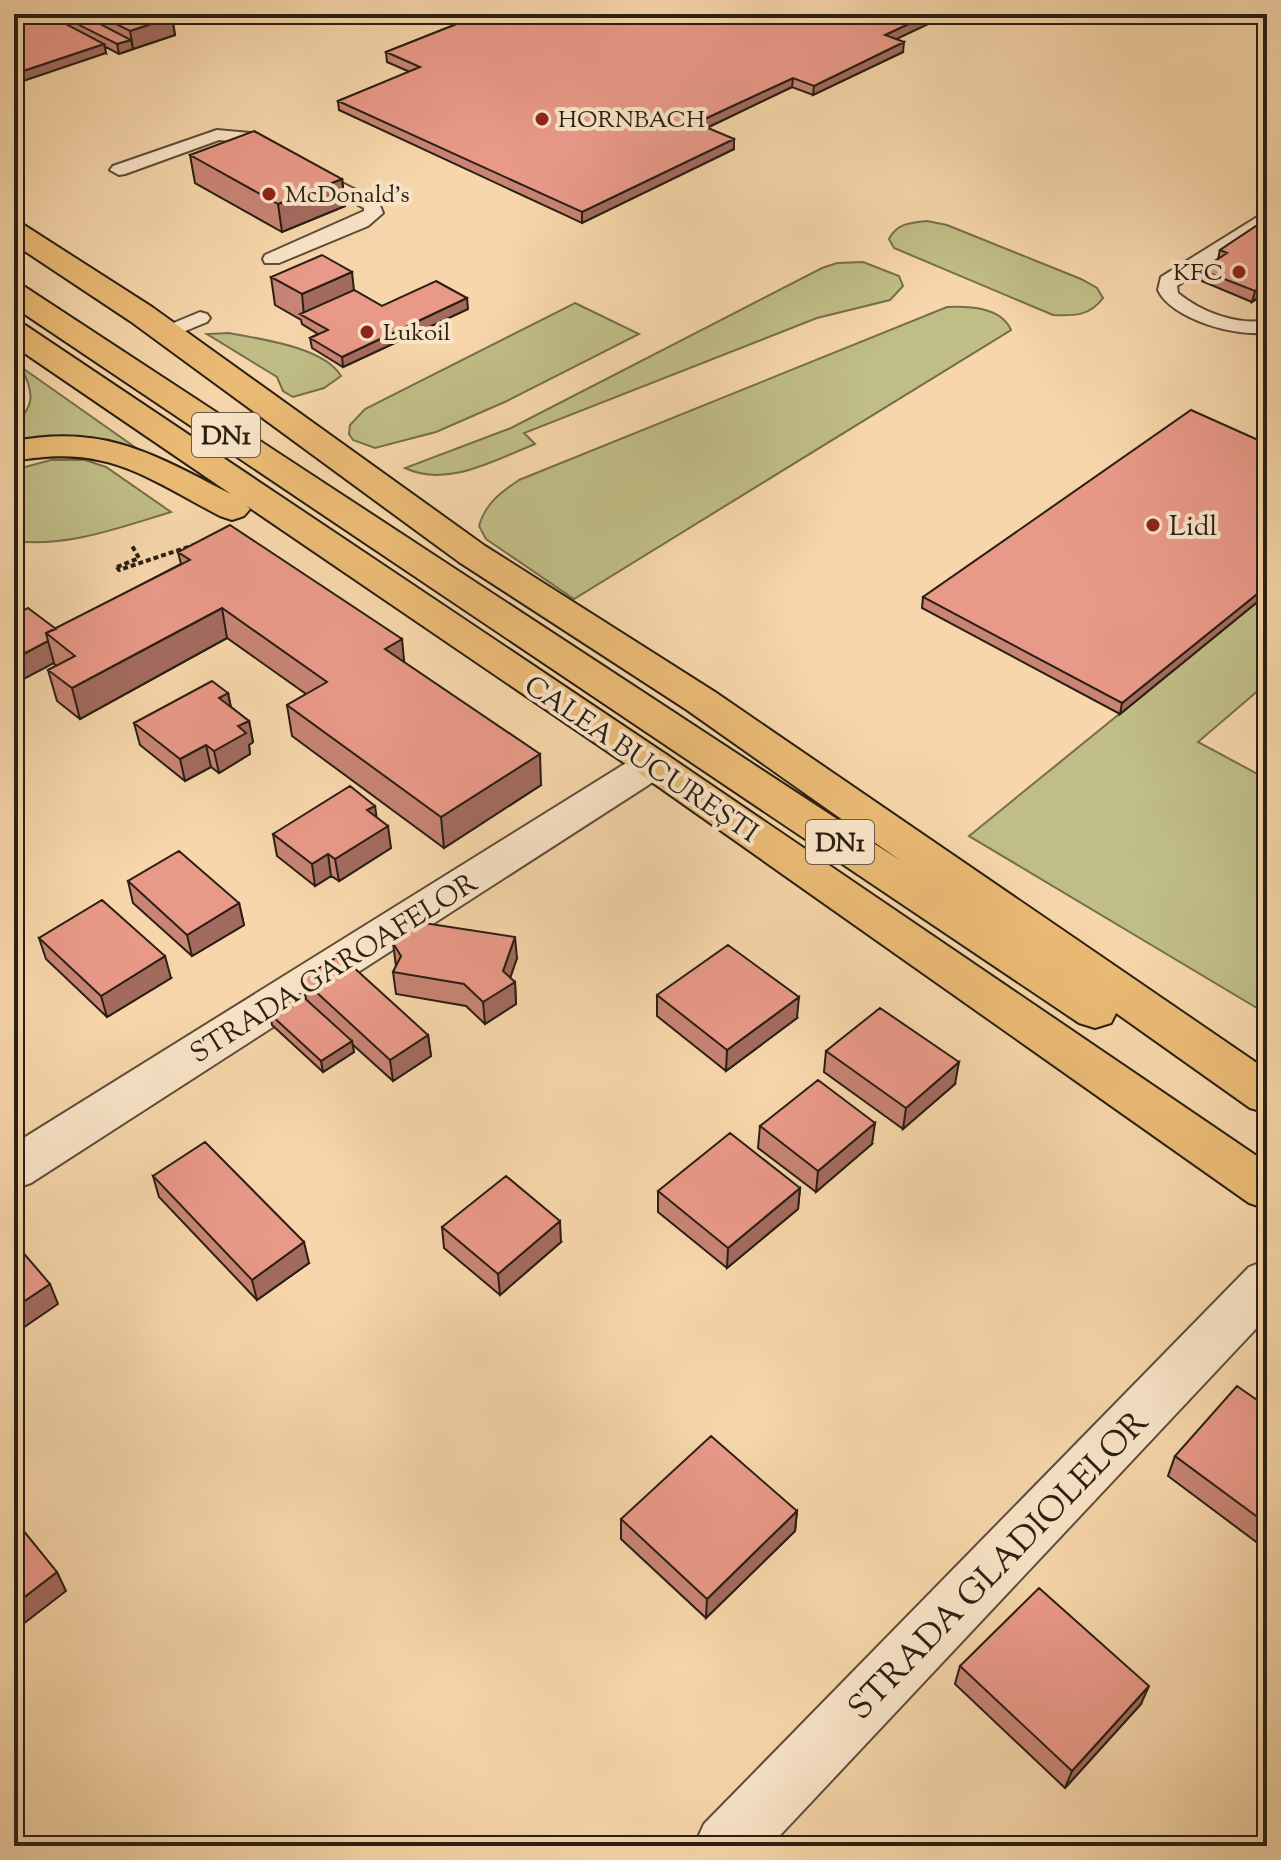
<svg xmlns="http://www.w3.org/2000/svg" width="1281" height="1860" font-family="'Sorts Mill Goudy',serif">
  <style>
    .green { fill: #c0bd86; stroke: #756e4c; stroke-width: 2 }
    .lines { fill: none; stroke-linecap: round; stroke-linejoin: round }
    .lane-casing { stroke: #5d4d38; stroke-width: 4 }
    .street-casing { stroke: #5d4d38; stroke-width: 4 }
    .highway-casing { stroke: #2a1f12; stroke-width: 4 }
    .path { stroke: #2a1f12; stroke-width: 4; stroke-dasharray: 5 3; stroke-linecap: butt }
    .lane { fill: #f9e4c8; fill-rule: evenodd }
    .street { fill: #f9e4c8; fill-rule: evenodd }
    .highway { fill: #ebbb75; fill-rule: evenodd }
    .wall { fill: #c88475; stroke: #2a1f12; stroke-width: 2 }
    .shaded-wall { fill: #a36b5f; stroke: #2a1f12; stroke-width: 2 }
    .building { fill: #e99988; stroke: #2a1f12; stroke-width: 2 }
    .poi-dot { fill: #8f2418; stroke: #f9e4c8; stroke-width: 3 }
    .labels { text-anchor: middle; stroke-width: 8; stroke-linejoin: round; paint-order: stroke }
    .far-poi-label { font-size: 24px; fill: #2a1f12; stroke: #f9e4c8; text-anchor: start }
    .shield { fill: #f9e4c8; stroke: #685a49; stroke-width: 2 }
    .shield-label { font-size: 26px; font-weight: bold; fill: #2a1f12 }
    .poi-label { font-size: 28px; fill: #2a1f12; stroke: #f9e4c8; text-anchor: start }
    .street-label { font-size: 28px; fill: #2a1f12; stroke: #f9e4c8 }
    .near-street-label { font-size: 34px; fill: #2a1f12; stroke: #f9e4c8 }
  </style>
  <rect width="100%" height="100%" fill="#f6d6aa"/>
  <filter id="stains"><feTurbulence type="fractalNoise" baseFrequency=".0025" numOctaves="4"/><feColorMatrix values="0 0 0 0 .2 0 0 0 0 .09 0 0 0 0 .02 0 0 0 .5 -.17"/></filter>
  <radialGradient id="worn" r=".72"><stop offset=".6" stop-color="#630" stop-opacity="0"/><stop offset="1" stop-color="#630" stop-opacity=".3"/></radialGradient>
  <!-- green -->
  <path class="green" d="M927,221L947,225L1081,279L1097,288L1103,298C1090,316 1074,316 1053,315L894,248L889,239C897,223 911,223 927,221Z
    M863,262L899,276L903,286L890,300L817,318L524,433L535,444C495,460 446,488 405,468L511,428L822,268L837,263Z
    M575,303L639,334L507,401L436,432L375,448L353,440L349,434L350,425L365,409Z
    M947,307C969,306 1001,307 1011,330L574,599L486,539L479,526C485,504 500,493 519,480Z
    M229,333C260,339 324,347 341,376L324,388L293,397L283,391L277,377L207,334Z
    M21,367L139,450C95,436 59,434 14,443C14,408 46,415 21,367Z
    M51,460H85L106,467L171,512C121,527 66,548 14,541V470Z
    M1267,594V683L1198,742L1267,779V1014L969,836Z"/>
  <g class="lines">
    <!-- lane casing -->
    <g class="lane-casing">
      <path id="lane" d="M217,130L250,133L282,152L273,157L240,142L219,140L125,174L119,175L110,170L113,166Z
        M310,167L378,201L383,213L368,226L279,263H265L263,259L265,255L364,211V208L304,176L301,172Z
        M1267,211V225L1177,286L1178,293C1201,312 1238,326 1267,320V332C1238,338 1171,319 1158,290L1161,277Z
        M200,312L207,314L210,318L207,322L166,339L156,333L159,329Z"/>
    </g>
    <!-- street casing -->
    <g class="street-casing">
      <path id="street" d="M653,751L667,755L673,764L667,773L31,1183L14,1189V1144L639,755Z
        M1267,1260V1317L770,1846H694L704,1824L1249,1267Z"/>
    </g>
    <!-- highway casing -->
    <g class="highway-casing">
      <path id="highway" d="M14,222L24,225L152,307L485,546L715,692L1267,1070V1113L1250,1108L1116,1013L1111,1023L1095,1028L1079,1023L14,307V284L25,287L901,861L687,710L459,562L130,321L14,244Z
        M14,323L25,325L667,755L1267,1163V1209L1249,1203L639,773L247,506L250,509L244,516L232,520L220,516C142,475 106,444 14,461V441C105,424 153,454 231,494L14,346Z"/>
    </g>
    <!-- path -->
    <path class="path" d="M117,567L119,570L194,545
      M117,567L139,558L131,544"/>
    <!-- lane -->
    <use href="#lane" class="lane"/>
    <!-- street -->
    <use href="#street" class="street"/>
    <!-- highway -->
    <use href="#highway" class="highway"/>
  </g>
  <!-- wall -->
  <path class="wall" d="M71,14H166L172,17L175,35L119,54L104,46L106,53L64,23L63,17Z
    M482,14H949L895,39L903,52L813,95L792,87L707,128L734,139V149L582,223L339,110L338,101L410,72L387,62L386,52Z
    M190,155L342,179L345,206L282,232L195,183Z
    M1262,222L1267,291L1252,302L1199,280L1201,270L1218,259L1220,250Z
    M271,277L354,290L382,306L468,309L343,367L312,348L310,338L318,334L302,324L301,320L275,305Z
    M1267,444V594L1120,714L922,608L923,597Z
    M178,552L404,662L541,785L444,848L292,736L287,705L306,694L227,638L80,719L57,701L48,670L56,666L14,616L56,629L181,564Z
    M228,693L231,707L249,721L253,742L249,745L250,754L219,773L211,767L185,781L140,745L134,723Z
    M377,818L391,848L339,881L331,876L315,886L277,856L273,834Z
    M128,881L239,903L244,925L192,956L133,903Z
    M39,938L171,978L107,1017L46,959Z
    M393,943L517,958L510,978L515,982L516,1004L485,1024L466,1006L396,994L393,972L396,966Z
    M302,979L428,1035L431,1056L393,1081L352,1044L354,1052L323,1072L272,1025L270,1014L306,999Z
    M657,995L797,1018L726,1071L657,1016Z
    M826,1051L955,1084L903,1129L824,1072Z
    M760,1126L872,1144L816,1192L758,1148Z
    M153,1176L309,1263L257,1300L159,1197Z
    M800,1188L798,1209L727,1268L658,1212V1191Z
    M442,1227L561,1242L500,1295L444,1248Z
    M1267,1407V1550L1168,1476L1175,1456Z
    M797,1511L795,1531L706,1618L621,1539V1519Z
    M960,1666L1141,1704L1065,1788L955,1684Z"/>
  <!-- shaded-wall -->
  <path class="shaded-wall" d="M930,14H949L884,45L885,35Z
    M172,17L175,35L133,49L130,31Z
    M131,40L133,49L119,54L117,44Z
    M904,42L903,52L813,95L814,86Z
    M104,44L106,53L14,84V74Z
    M793,78L792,87L696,133V123Z
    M734,139V149L582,223V212Z
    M342,179L345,206L282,232L278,204Z
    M352,272L355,300L304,316L302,294Z
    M1267,283V291L1252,302L1255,291Z
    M467,298L468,309L343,367L342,357Z
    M1267,586V594L1120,714L1122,703Z
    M222,608L227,638L80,719L72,688Z
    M402,639L405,670L385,649Z
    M48,641L54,663L14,684V659Z
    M228,693L232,715L219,698Z
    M249,721L253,742L249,745L250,754L219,773L214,751L238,726Z
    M206,745L211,767L185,781L180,759Z
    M540,754L541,785L444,848L441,817Z
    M375,806L378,827L367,810Z
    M388,826L391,848L339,881L335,859Z
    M328,854L331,876L315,886L312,864Z
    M239,903L244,925L192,956L187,935Z
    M515,937L517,958L507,987L515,982L516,1004L485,1024L483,1002L503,971Z
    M165,956L171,978L107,1017L101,996Z
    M799,997L797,1018L726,1071L727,1050Z
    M428,1035L431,1056L393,1081L390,1060Z
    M352,1041L354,1052L323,1072L321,1061Z
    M959,1062L955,1084L903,1129L906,1108Z
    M875,1123L872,1144L816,1192L818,1171Z
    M800,1188L798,1209L727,1268L728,1248Z
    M560,1221L561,1242L500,1295L498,1274Z
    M304,1242L309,1263L257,1300L252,1280Z
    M50,1284L58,1304L14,1334V1308Z
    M797,1511L795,1531L706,1618L707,1599Z
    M57,1572L66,1591L14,1631V1605Z
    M1149,1686L1141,1704L1065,1788L1072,1771Z"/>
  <!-- building -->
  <path class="building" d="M14,14H47L104,44L14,74Z
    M71,14H81L131,40L117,44L63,17Z
    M96,14H166L172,17L130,31Z
    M482,14H930L885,35L904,42L814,86L793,78L696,123L734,139L582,212L338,101L420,67L386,52Z
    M254,131L342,179L278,204L190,155Z
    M1262,222L1267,224V283L1255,291L1201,270L1227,253L1220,250Z
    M322,255L352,272L302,294L271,277Z
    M436,281L467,298L342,357L310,338L328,330L300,314L354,290L382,306Z
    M1191,410L1267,444V586L1122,703L923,597Z
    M230,525L402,639L385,649L540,754L441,817L287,705L327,682L222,608L72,688L48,670L75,656L46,633L190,560L178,552Z
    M28,608L56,629L46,633L48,641L14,659V616Z
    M212,681L228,693L219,698L249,721L238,726L246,733L214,751L206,745L180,759L134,723Z
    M350,786L375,806L367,810L388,826L335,859L328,854L312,864L273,834Z
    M179,851L239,903L187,935L128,881Z
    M102,900L165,956L101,996L39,938Z
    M411,921L515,937L503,971L515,982L483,1002L464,984L393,972L401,956L393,943L397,930Z
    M728,945L799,997L727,1050L657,995Z
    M340,955L428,1035L390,1060L302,979Z
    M300,994L352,1041L321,1061L270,1014Z
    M880,1008L959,1062L906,1108L826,1051Z
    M818,1080L875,1123L818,1171L760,1126Z
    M730,1133L800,1188L728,1248L658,1191Z
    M205,1142L304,1242L252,1280L153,1176Z
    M506,1176L560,1221L498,1274L442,1227Z
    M14,1242L50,1284L14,1308Z
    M1237,1386L1267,1407V1524L1175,1456Z
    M711,1436L797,1511L707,1599L621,1519Z
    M14,1519L57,1572L14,1605Z
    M1039,1588L1149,1686L1072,1771L960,1666Z"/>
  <!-- markers -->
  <g class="poi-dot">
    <circle cx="542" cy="119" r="8"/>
    <circle cx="269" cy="194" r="8"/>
    <circle cx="1239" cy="272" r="8"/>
    <circle cx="367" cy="332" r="8"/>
    <circle cx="1153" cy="525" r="8"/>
  </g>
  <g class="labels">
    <!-- far-poi labels -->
    <g class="far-poi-label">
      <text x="558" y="127">HORNBACH</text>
      <text x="285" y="202">McDonald's</text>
      <text x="1223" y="280" text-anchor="end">KFC</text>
      <text x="383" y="340">Lukoil</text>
    </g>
    <!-- shield labels -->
    <g class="shield">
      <rect x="192" y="413" width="68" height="44" rx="6"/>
      <rect x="806" y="820" width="68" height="44" rx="6"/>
    </g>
    <g class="shield-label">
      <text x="226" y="444">DN1</text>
      <text x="840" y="851">DN1</text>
    </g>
    <!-- poi labels -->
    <g class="poi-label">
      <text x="1169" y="535">Lidl</text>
    </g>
    <!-- street labels -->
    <g class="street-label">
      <text transform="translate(642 758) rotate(34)" y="10">CALEA BUCUREȘTI</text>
      <text transform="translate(333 967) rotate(-32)" y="10">STRADA GAROAFELOR</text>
    </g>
    <!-- near-street labels -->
    <g class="near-street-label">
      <text transform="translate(997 1564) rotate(-46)" y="12">STRADA GLADIOLELOR</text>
    </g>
  </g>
  <!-- margin -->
  <rect width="1281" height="1860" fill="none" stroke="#f6d6aa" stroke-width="48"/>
  <rect x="16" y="16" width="1249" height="1828" fill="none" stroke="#2a1f12" stroke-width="4"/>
  <rect x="24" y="24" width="1233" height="1812" fill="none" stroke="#2a1f12" stroke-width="2"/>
  <rect width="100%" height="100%" filter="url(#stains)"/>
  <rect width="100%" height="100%" fill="url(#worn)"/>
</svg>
